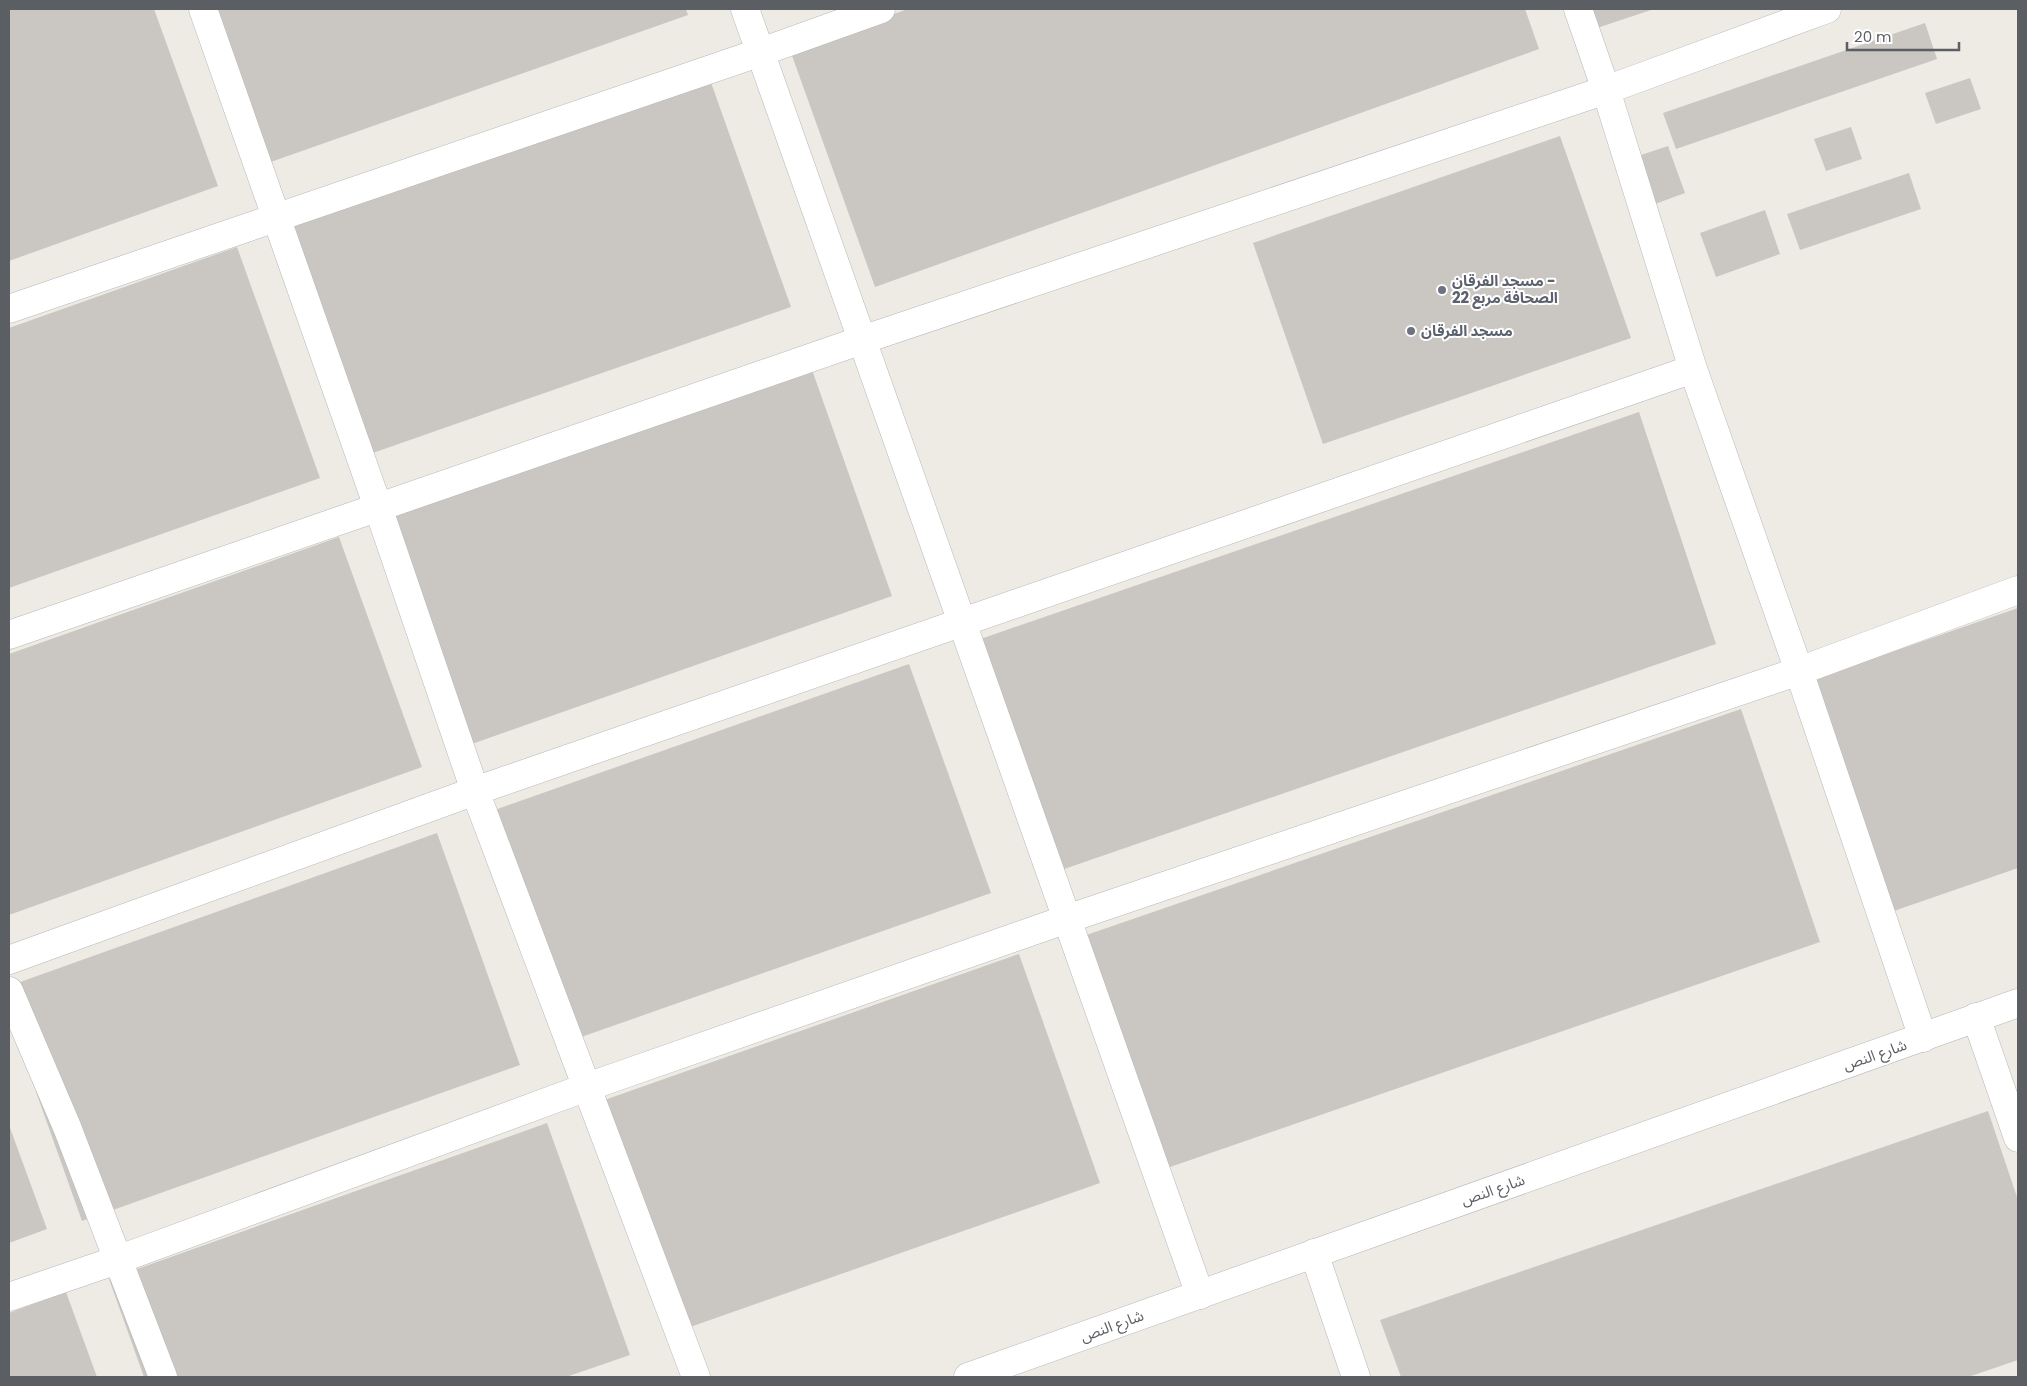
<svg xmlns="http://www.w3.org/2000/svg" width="2027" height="1386" font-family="Poppins,'Noto Sans Arabic',sans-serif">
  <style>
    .building { fill: #cac7c2 }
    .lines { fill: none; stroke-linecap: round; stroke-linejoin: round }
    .minor-casing { stroke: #b5b8bc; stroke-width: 29 }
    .tertiary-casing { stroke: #b5b8bc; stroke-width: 29 }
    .minor { stroke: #fff; stroke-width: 28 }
    .tertiary { stroke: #fff; stroke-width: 28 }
    .worship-dot { fill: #6b7280; stroke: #fff; stroke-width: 2 }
    .labels { text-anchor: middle; stroke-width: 4; stroke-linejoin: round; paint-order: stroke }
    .worship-label { font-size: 15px; font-weight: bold; fill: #5b616d; stroke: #fff; text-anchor: start }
    .street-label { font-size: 15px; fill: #5b5e63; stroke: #fff }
  </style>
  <rect width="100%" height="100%" fill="#edebe3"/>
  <!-- building -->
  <path class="building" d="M9,9H154L218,186L9,261Z
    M209,9H686L688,15L265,164Z
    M908,9H1525L1539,49L875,287L790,50Z
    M1580,9H1654L1588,31Z
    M1925,23L1937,59L1676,149L1663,113Z
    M709,77L791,307L367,455L285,226Z
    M1970,78L1981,109L1936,124L1925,93Z
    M1851,127L1862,159L1826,171L1814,139Z
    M1560,136L1631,338L1323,444L1253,243Z
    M1668,146L1685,193L1655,204L1638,156Z
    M1909,173L1921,209L1800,250L1787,214Z
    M1765,210L1780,254L1716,277L1700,233Z
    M237,247L320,478L9,588V328Z
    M811,367L892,596L469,745L388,516Z
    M1639,412L1716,644L1044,876L966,644Z
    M339,537L422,767L9,915V654Z
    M2018,608V868L1888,913L1811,680Z
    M909,664L991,893L567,1042L486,813Z
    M1741,709L1820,942L1147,1175L1069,941Z
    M437,833L520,1065L82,1221L9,1016V986Z
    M1019,954L1100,1183L676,1332L596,1103Z
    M1988,1111L2018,1200V1360L1968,1377H1401L1380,1320Z
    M547,1123L630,1355L566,1377H144L109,1279Z
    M9,1125L47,1229L9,1243Z
    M66,1292L97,1377H9V1313Z"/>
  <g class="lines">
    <!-- minor casing -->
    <g class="minor-casing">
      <path id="minor" d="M203,9L378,507L475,791L696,1377
        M745,9L1200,1295
        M1578,9L1606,90L1693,369L1799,671L1923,1038
        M9,309L761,52L881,9
        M9,635L862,340L1606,90L1827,9
        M9,960L475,791L1693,369
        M9,991L67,1127L163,1377
        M1976,1017L2018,1138
        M1314,1253L1356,1377
        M9,1297L117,1260L587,1087L1067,919L1799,671L2018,590"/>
    </g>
    <!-- tertiary casing -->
    <g class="tertiary-casing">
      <path id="tertiary" d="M968,1377L2018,1003"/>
    </g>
    <!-- minor -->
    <use href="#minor" class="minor"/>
    <!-- tertiary -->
    <use href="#tertiary" class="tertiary"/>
  </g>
  <!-- markers -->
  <g class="worship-dot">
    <circle cx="1442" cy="290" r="5"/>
    <circle cx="1411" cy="331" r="5"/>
  </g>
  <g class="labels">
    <!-- worship labels -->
    <g class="worship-label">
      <text x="1452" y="286">مسجد الفرقان -<tspan x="1452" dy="17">الصحافة مربع 22</tspan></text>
      <text x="1421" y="336">مسجد الفرقان</text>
    </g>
    <!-- street labels -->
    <g class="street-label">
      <text transform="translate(1875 1055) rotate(-19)" y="5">شارع النص</text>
      <text transform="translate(1493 1190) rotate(-19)" y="5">شارع النص</text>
      <text transform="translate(1112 1326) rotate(-20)" y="5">شارع النص</text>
    </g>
  </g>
  <!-- border -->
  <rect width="2027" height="1386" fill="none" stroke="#5b5e63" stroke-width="20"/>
  <!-- scale -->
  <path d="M1847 42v8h112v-8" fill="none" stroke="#5b5e63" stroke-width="2.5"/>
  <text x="1854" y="42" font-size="15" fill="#5b5e63" stroke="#ffffff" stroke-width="4" paint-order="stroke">20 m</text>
</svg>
